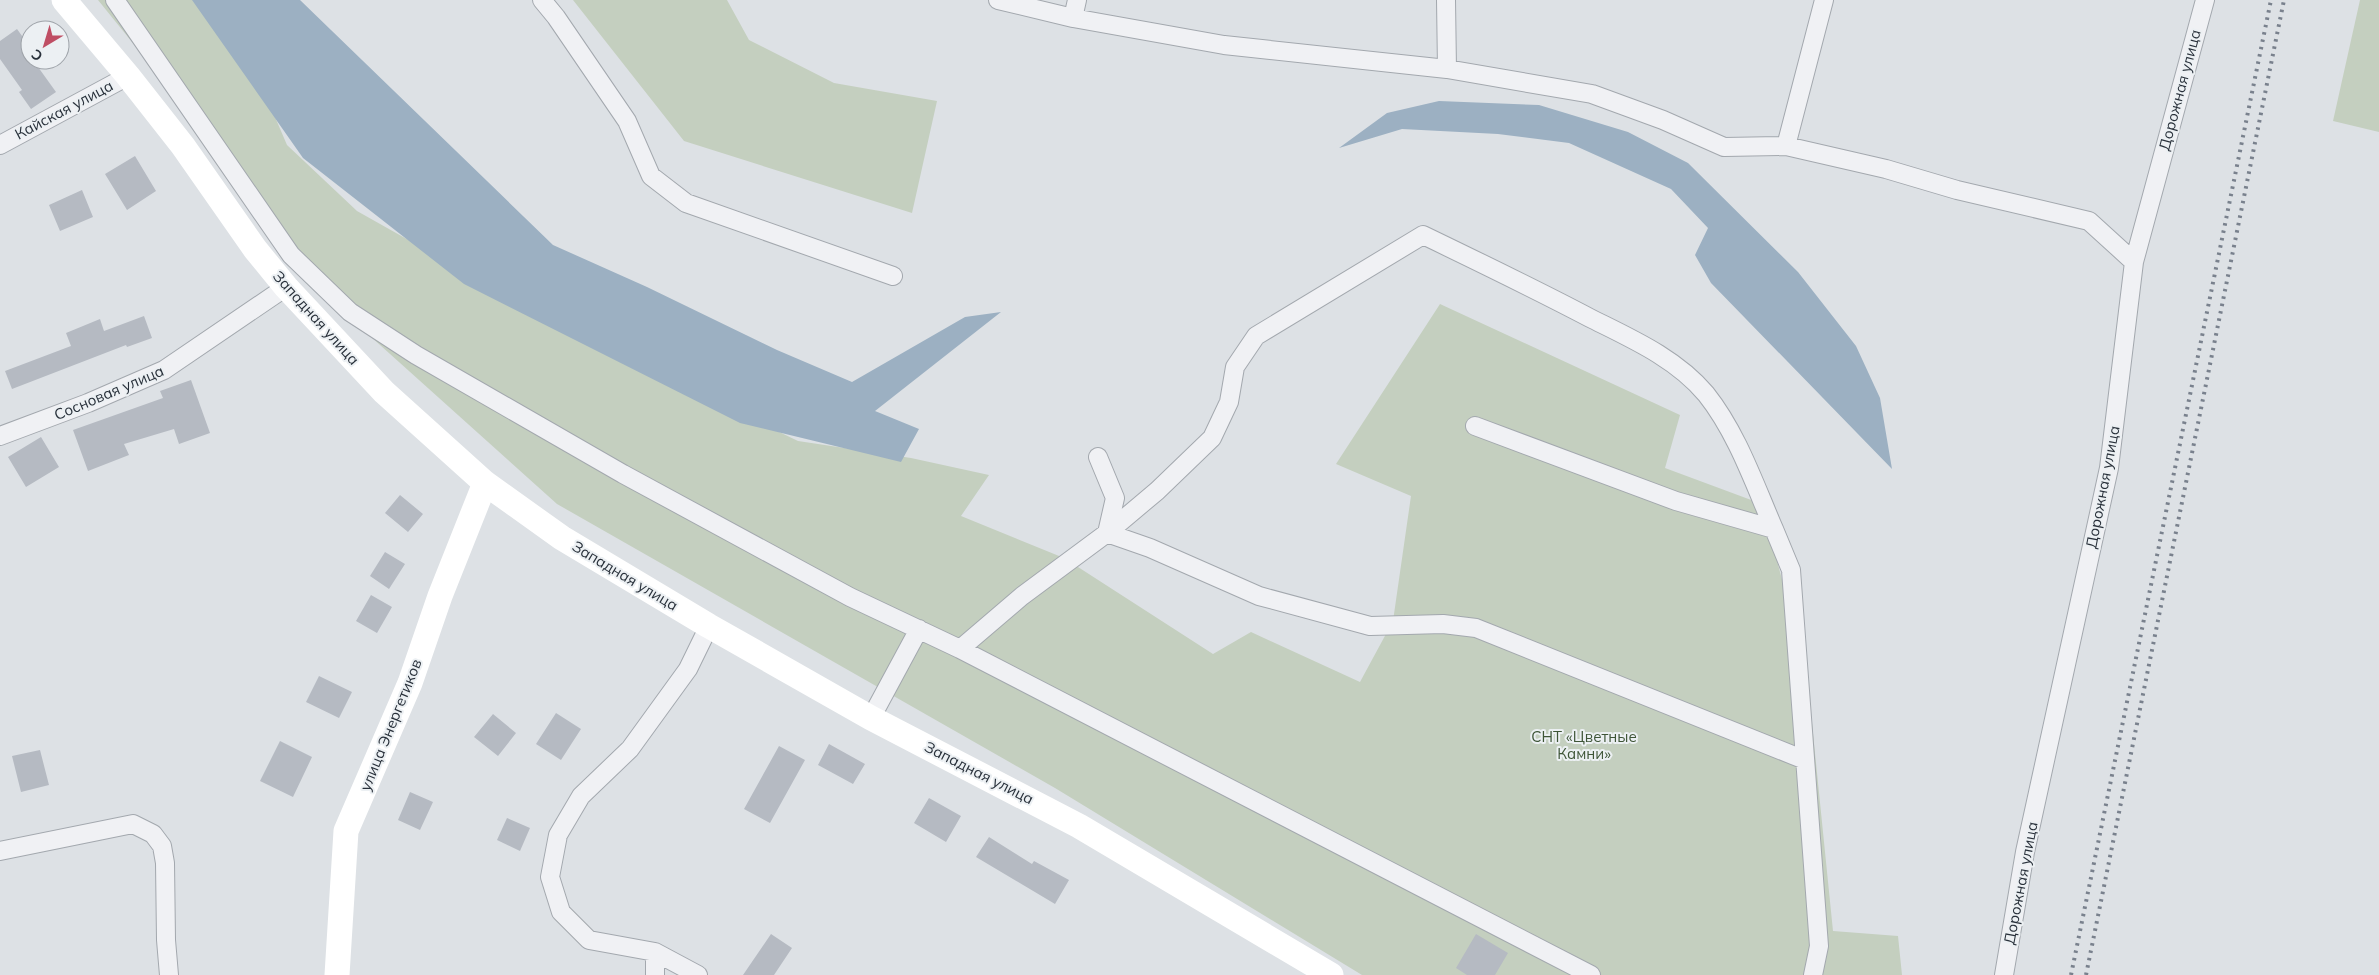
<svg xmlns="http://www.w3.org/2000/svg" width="2379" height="975" font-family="Mulish,sans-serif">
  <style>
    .green { fill: #c4cfbf }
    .water { fill: #9cb0c2 }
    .building { fill: #b5bac2 }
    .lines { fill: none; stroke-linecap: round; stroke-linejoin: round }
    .street-casing { stroke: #a3a8ae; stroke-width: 20 }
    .street { stroke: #f0f1f4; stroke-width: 18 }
    .secondary { stroke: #fff; stroke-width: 25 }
    .rail { stroke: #79818d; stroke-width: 4; stroke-dasharray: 2.5 5; stroke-linecap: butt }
    .labels { text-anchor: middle; stroke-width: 4; stroke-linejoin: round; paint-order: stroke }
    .street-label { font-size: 15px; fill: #28303a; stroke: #ecf0f3 }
    .park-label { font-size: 15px; fill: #3e5537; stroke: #ecf0f3 }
  </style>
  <rect width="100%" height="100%" fill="#dde1e5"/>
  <!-- green -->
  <path class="green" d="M98,0H212L266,96L287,145L357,211L586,340L798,441L911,458L989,475L961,516L1064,558L1213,654L1251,632L1360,682L1393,621L1411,496L1336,464L1440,304L1680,415L1665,468L1762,504L1807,674L1833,931L1898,936L1902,975H1362L1055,788L557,504L311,283L170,89Z
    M573,0H727L749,40L834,83L937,101L912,213L684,141Z
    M2360,0H2379V132L2333,121Z"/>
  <!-- water -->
  <path class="water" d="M192,0H300L553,245L647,287L777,350L852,382L965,317L1001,312L875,411L919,429L901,462L740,423L464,284L303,158Z
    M1439,101L1539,105L1628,132L1688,163L1798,272L1856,346L1880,398L1892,469L1711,283L1695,255L1708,228L1671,189L1569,143L1498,134L1402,129L1339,148L1387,113Z"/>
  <!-- building -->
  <path class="building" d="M17,29L30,47V60H33L56,92L31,109L19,92L22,90L0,59V41Z
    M135,156L156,191L127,210L105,174Z
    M82,190L93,217L60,231L49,205Z
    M144,316L152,338L127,347L126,345L12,389L5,371L71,346L66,333L100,319L104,331Z
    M191,380L210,433L179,444L174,429L124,444L129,455L88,471L73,430L163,398L160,391Z
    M41,437L59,467L26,487L8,457Z
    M400,495L423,514L408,532L385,513Z
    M385,552L405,564L389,589L370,576Z
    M371,595L392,607L377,633L356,621Z
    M319,676L352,692L339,718L306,702Z
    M556,713L581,729L561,760L536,744Z
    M493,714L516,733L498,756L474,737Z
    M280,741L312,757L293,797L260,781Z
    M829,744L865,764L853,784L818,765Z
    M779,746L805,760L770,823L744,809Z
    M40,750L49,785L21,792L12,756Z
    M410,792L433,802L420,830L398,820Z
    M929,798L961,816L946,842L914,823Z
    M507,818L530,828L520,851L497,840Z
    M989,837L1032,864L1034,861L1069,880L1055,904L976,857Z
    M771,934L792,948L774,975H743Z
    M1476,934L1508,953L1495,975H1467L1456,968Z"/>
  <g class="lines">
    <!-- street casing -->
    <g class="street-casing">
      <path id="street" d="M115,0L291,255L350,312L416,355L623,474L850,597L960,649L1591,975
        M542,0L556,17L627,121L651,176L686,203L893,276
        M998,0L1073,18L1224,45L1447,69L1592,94L1663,120L1724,147L1786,146L1886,169L1957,190L2089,221L2134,262
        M1446,0L1447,69
        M1073,18L1077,0
        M0,145L128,76
        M1786,146L1824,0
        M1475,426L1676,501L1774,529L1791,570L1819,946L1813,975
        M0,436L88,403L164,370L286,287
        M1098,457L1115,498L1107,533L1157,491L1212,438L1229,402L1235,367L1256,336L1423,235C1479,262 1535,289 1590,318C1630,338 1676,358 1706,394C1737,433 1754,483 1774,529
        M960,649L1022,596L1107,533L1150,548L1259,596L1370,626L1443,624L1476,628L1805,760
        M871,718L919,629
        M0,851L133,824L153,834L162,846L165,863L166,940L169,975
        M655,952V975
        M698,975L655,952L589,940L561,912L550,877L558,835L581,796L630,749L688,669L709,626
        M2004,975L2025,852L2109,468L2134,262L2205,0"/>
    </g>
    <!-- street -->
    <use href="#street" class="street"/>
    <!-- secondary -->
    <path class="secondary" d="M64,0L128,76L183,146L255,249L286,287L384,392L485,483L562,538L709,626L871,718L1079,826L1331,975
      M337,975L346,831L410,683L440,596L485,483"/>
    <!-- rail -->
    <path class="rail" d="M2071,975L2271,0
      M2086,975L2284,0"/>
  </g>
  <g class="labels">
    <!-- street labels -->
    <g class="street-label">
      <text transform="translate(2180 90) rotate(-75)" y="5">Дорожная улица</text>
      <text transform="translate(64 110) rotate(-28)" y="5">Кайская улица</text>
      <text transform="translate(316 318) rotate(48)" y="5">Западная улица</text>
      <text transform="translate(109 393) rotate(-23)" y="5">Сосновая улица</text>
      <text transform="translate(2103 487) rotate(-79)" y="5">Дорожная улица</text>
      <text transform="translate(625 576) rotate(31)" y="5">Западная улица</text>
      <text transform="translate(391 725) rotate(-68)" y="5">улица Энергетиков</text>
      <text transform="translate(979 773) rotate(27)" y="5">Западная улица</text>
      <text transform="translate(2021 883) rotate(-79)" y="5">Дорожная улица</text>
    </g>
    <!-- park labels -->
    <g class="park-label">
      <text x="1584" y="742">СНТ «Цветные<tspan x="1584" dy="17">Камни»</tspan></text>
    </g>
  </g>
  <!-- north arrow -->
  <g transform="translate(45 45) rotate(218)"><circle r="24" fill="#ecf0f3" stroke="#9ea3a9"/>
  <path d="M0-4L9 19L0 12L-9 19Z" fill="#bf4e64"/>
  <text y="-8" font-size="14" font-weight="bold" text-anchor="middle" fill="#28303a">С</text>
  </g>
</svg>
